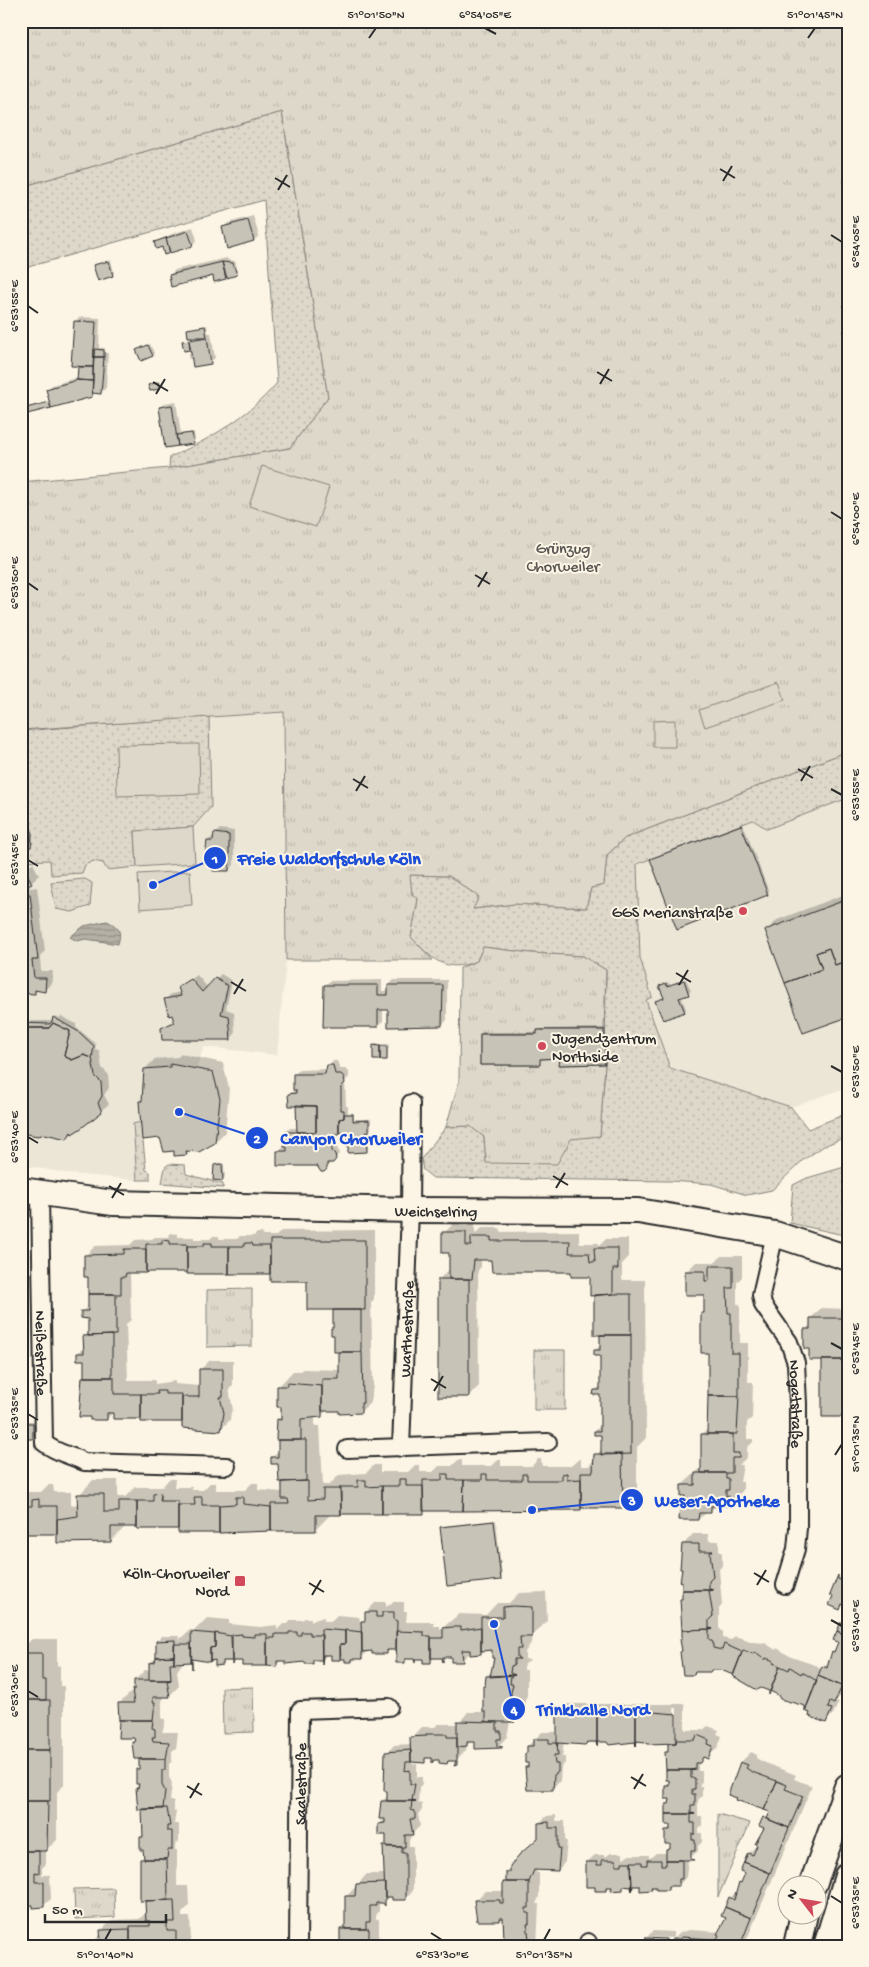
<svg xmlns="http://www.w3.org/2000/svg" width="869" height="1967" font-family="'Gochi Hand',sans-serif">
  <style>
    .built { fill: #ece6d7 }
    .grass { fill: url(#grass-dots); stroke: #84827a }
    .park { fill: url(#park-tufts); stroke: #84827a }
    .pitch { fill: #ded8ca; stroke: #84827a }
    .water { fill: url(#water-rules); stroke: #7d7b74 }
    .shadow { fill: #0003; fill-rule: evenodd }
    .building { fill: #c8c3b7; stroke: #2b2b2b }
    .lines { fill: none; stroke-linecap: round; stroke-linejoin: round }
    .street-casing { stroke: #2b2b2b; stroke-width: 20 }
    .secondary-casing { stroke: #2b2b2b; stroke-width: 28 }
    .primary-casing { stroke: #2b2b2b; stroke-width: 30 }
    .street { stroke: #fcf5e5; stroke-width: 16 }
    .secondary { stroke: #fcf5e5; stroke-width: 24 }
    .primary { stroke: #fcf5e5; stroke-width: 26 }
    .ticks { fill: none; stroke: #2b2b2b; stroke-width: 2 }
    .poi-dot { fill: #d1495b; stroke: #fcf5e5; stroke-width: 2 }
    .labels { text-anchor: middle; stroke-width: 4; stroke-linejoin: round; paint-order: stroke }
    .park-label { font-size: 16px; fill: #585653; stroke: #fcf5e5 }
    .poi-label { font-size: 16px; fill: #2b2b2b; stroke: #fcf5e5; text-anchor: end }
    .street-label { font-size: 16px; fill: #2b2b2b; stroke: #fcf5e5 }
    .leader { fill: none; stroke: #1d4ed8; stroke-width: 2 }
    .callout-dot { fill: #1d4ed8; stroke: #fcf5e5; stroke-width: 2 }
    .mark-label { font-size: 15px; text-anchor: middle; font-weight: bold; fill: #fff }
    .callout-label { font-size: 18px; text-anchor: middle; font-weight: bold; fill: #1d4ed8; stroke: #fcf5e5; stroke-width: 4; stroke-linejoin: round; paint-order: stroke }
    .neatline { fill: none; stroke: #2b2b2b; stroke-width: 2 }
    .ticks-label { font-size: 12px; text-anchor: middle; fill: #2b2b2b }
  </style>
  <defs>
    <pattern id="grass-dots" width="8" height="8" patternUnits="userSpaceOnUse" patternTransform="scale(1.25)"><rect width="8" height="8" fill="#ded8ca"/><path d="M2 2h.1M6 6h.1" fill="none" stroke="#bfbaae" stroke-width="1.8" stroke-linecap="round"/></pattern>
    <pattern id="park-tufts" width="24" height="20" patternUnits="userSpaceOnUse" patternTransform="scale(1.25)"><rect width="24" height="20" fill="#ded8ca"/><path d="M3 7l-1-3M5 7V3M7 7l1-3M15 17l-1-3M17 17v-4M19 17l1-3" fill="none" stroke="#bfbaae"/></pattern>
    <pattern id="water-rules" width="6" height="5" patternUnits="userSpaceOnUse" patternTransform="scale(1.25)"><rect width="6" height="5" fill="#b4b0a5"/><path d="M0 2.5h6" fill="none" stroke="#938f87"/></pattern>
  </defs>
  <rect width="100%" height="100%" fill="#fcf5e5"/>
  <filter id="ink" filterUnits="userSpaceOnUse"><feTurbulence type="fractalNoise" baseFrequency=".02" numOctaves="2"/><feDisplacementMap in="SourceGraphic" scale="10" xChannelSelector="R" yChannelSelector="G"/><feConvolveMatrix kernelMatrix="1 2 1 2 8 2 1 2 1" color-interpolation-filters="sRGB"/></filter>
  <g filter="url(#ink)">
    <!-- built -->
    <path class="built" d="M282,711L284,712L286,960L277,1055L204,1047L196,1069L170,1064V1067L144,1069L142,1101H139L141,1122L133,1125L137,1180L71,1174L21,1165V730Z
      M848,798V1087L791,1107L670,1069L646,1000L652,997L640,958L637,864L753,820L768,828Z"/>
    <!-- grass -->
    <path class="grass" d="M282,112L328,397L290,448L169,468L170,457C209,440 249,416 277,383L264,200L21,269V187Z
      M209,716L211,807L193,827L135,831L137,867L107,870L103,863L93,861L85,865L82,873L51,875L50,860L21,861V852L31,847V822H21V731Z
      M848,751V798L767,829L753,820L637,864L640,958L652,997L646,1000L670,1068L791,1107L808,1129L848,1113V1136L824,1146L803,1160L772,1190L747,1195L711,1184L671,1181L433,1178L423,1170L421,1159L446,1127L470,1126L484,1137L486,1162L571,1138L600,1136L605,1064L606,970L583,956L531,953L483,947L477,961C445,974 432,959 411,937L418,899L412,894L409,875L449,876L479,897L474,909L515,904L586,908L591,888L604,885L607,855L625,838Z
      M85,879L92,883L90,906L72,912L56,909L51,882Z
      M141,1122L146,1170L150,1172V1180H137L133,1124Z
      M169,1164L185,1165L186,1174L223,1184V1188L162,1183L165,1167Z
      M848,1166V1236L790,1223L793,1185L807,1178Z"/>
    <!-- park -->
    <path class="park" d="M21,21H845L848,24V751L625,838L607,855L604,885L591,888L586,908L515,904L473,909L479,897L449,876L410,875L412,894L418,899L411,937L433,960H286L284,712L21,730V482L169,468L290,448L328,397L282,112L21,187Z
      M483,947L531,953L583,956L606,970L604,1030H538L537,1034H480V1065H539L540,1059L560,1058V1065L605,1064L600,1136L571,1139L557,1164L486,1163L484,1137L470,1126L446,1127L459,1081L460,968L477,961Z
      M252,1289V1346L207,1347V1290Z
      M534,1350H565V1410H534Z
      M253,1687L254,1732L223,1733L222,1688Z
      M718,1814L750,1823L718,1897Z
      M114,1888L115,1917L75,1919L74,1889Z"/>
    <!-- pitch -->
    <path class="pitch" d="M262,466L329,487L316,527L249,506Z
      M779,682L785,700L705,727L699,710Z
      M675,720V747H653V721Z
      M199,744L200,794L117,796L116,745Z
      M193,827L195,863L137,867L135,831Z
      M190,871L192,905L140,909L138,874Z"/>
    <!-- water -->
    <path class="water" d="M107,921C119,927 122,931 118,944L86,939L77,941L70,937L84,926Z"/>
    <!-- shadow -->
    <path class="shadow" d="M253,216L259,236L254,240L228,247L223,228L228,223Z
      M193,227L197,240L192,245H163L155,242L172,234Z
      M227,258L228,260L235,261L238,271L225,278L213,274L170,275L175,270Z
      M111,260L114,273L112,275L94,266Z
      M80,317L100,318L99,348H105V353H108L106,388L101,392H95L91,396L28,413L27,409L29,407L50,401L47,390L52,385L79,377L81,365L75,322Z
      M207,325L208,333H211L215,358L210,362L189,359L188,356L192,353L191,348L185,349L184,341L190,339L188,330Z
      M150,344L154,353L152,355L137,350Z
      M160,381L161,386L159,388L150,385Z
      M176,401L181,434L194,432L195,440L193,442L177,445L160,408L165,403Z
      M743,824L769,892L767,894L652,859Z
      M21,827L33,829V844L21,849Z
      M220,829L234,831V865L229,870L208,841Z
      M33,863L39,875L29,884L30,888L37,887L45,951L40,956L41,971H53L52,983L44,991L38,990L35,992L21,991V868Z
      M848,893V1015L767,930L777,920Z
      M221,974L232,981L226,1009L234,1012L235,1034L230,1039L163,1029L175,1020L166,999L171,994L181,992L179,988L197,975L208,988Z
      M686,979L691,991L681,996L686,1009L684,1011L657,1002L665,997L661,986L663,984L668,982L669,985Z
      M382,980V991H389V985L394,980H447V1020L442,1025L383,1009V1021L378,1025L325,985L330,981Z
      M21,1016L25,1021H54L56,1016L60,1018L61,1016L76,1024V1027L96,1044L95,1049L99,1050L102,1068L108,1074L109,1088L104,1095L109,1104L67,1137L21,1131Z
      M606,1028V1061L604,1063L561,1057H541L539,1064L481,1034L483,1032H539L541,1029Z
      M376,1044H389L387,1059L374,1046Z
      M181,1054L223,1063L229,1088L225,1132L215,1142L190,1150L186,1153L175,1150L161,1137L140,1101L144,1098L145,1069L155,1059L178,1057Z
      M333,1061H337L340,1069H346L349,1072V1077L345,1081L346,1106H348V1113H354V1119H371V1129L368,1132V1149L366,1151L349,1131L336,1133V1146L340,1153L324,1170L318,1164L278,1151L285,1146V1133L290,1128H298V1105L290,1094L294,1090V1075L299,1070L328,1069Z
      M217,1163H224L225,1177L223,1179L215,1166Z
      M454,1223H475V1234L482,1228H500L501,1232L579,1231V1243H599V1246L606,1239H628V1258L622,1264V1280H645L646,1438L637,1447V1492L622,1507L426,1510L423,1513L331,1514L316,1529L306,1531L179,1532V1528L126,1526L111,1541L84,1543L58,1542V1533H21V1492H41L48,1485H53L54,1492H71V1505L79,1504V1495L93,1480H118V1497H125L135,1487H162L169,1479H175L174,1487H192V1490H203L210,1483H216V1490H245L252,1483H258V1490L282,1492L279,1463L272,1458L279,1451L278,1420L282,1416L279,1386L293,1371H301L303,1369L340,1370V1351L332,1328L335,1326L334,1309L308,1280L271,1272H130L131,1320L126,1324L128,1380H155V1384L175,1381V1384L200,1386V1370L210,1360H233V1386L229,1389L233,1410L231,1412L230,1420L220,1430L184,1421L142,1418L114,1411L107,1419L81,1415L85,1359L78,1353L85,1346V1336L89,1332V1318L82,1312L89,1305L90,1276L85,1256L95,1246L130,1245L135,1240L152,1239L155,1237H168L171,1233L177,1234V1237H194V1239H210L213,1236H219V1239H237L240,1236H254L257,1233H262L263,1236H276L281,1231L374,1230V1299L371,1303L373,1385L371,1402L360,1412L328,1409L321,1416L315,1417V1426H320L323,1485H329L339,1475L366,1473L374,1465H380V1472H408L415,1465H420V1472H433L439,1466H452L458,1460H462V1466H492L498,1460H501V1466H532L538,1459H541L542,1466H571L579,1459H581V1466H589L602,1448V1434L595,1431L602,1424V1394L595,1391L602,1384V1355L595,1351L601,1344L591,1275L572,1271L481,1259V1267L478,1270L479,1386L469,1396L439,1279L450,1269V1252L444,1233Z
      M721,1256H742V1277L737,1282V1304H740V1343H748V1382H753L752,1418L747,1422V1439H753V1442L747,1448V1457L739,1465H743L740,1482H743V1490L729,1505H718L698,1519L681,1502L687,1496L682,1485L702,1467V1434L708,1429L709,1351L702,1314L705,1311V1294L686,1272L696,1262H716Z
      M821,1308L848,1309V1416L823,1359L811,1348L805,1330L811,1324V1318Z
      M25,1421H34V1435L32,1438L23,1423Z
      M496,1520L502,1577L500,1579L442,1528L444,1526Z
      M693,1534H708L709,1541H719V1551L722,1553V1566L719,1569L722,1605L719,1609V1628L723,1632V1638L731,1640L735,1636L753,1642L765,1643L776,1650L777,1648L791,1657L818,1666V1668L822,1670L837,1647L840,1642L835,1640L842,1622L848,1617V1681L842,1695L835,1701L839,1702L833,1714L826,1721L812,1712L808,1706L797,1701L792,1703L781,1698L779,1694L761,1686L757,1688L745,1683L744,1679L721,1668L684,1674L685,1646L682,1639L684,1637L683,1545Z
      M845,1572L848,1573V1605L844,1604L840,1608L838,1579Z
      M546,1592L547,1621L532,1636L531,1643L525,1652V1659L530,1660L524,1665V1670H527V1696L525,1699V1706L510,1721L507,1737L497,1747L471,1741L467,1745L466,1750L456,1760L450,1759L447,1762L433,1757H428L424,1760L412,1761V1764H417V1777H422V1784L419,1787L418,1803L422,1804V1810L418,1814L420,1826L412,1834L409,1841V1846H413V1891L405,1898L391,1896L384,1902H379V1911L376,1914V1919H379V1946H343L341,1930L346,1924V1897L367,1874H386L385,1847L387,1834L379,1824L386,1818L382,1801L389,1795L387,1753L394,1745L412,1744V1737L422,1727H435L438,1724H458L468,1712H484V1687L487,1684V1676L492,1671L495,1657L493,1648L485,1649L481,1653L472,1651L462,1660L452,1656H436L430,1662L424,1658H408L404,1662L397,1649H390L387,1653L369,1650L362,1657H356L352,1661L346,1657L340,1659L333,1654H328L323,1659H316L312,1663L282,1659L276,1665L243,1660H226L222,1664L216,1659L195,1658L192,1661H184L177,1671L179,1686L169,1696H165L162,1701V1719H165V1724L162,1732H178L176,1748L172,1751V1761L169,1764V1777L172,1783L170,1801H174V1811H176L174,1824H179V1841L175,1845V1850H177V1886H188L189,1906L182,1913V1917H190L191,1944L188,1946H93V1942L102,1933V1930L112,1920L139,1919L147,1912L142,1859L145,1856L141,1838L144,1835L143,1809L137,1788L140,1786L137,1770L140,1767V1760L134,1742L136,1740L120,1703L130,1693H134L135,1680L145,1670H150V1663L157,1657V1641L162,1636H180L179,1640L190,1630H195L207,1618L229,1620V1624L260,1627L277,1625V1630L283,1624H288L291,1620H302L305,1618H311V1621L324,1617V1621H331L337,1615L359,1617L360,1621H363L366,1618V1612L376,1602H386V1607L393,1602H404V1611H407L406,1622H434V1626H440V1630L459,1614L486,1615L497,1603H509L519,1593Z
      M32,1639H57V1666L60,1665V1686H64V1785L57,1792V1840L46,1850V1864L42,1868V1875H50L51,1899L43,1906H34L21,1802L24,1799V1774H21V1767L24,1764V1724H21V1718L24,1699L21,1691V1649Z
      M568,1704H685V1730H703L708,1726L719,1730L717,1734L722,1736L718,1747L708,1757L705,1756L698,1765V1771H702V1781L699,1787H702V1796L698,1800V1816H702V1826L699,1829V1833H702V1842L698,1846V1851L688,1859L686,1877L679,1885H672L668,1889L658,1886L651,1889L642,1885H626L622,1889L609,1886L606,1889L587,1862L595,1855H604V1858L611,1853H623V1858L630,1855H649V1859L656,1853H668L671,1847L666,1831L671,1826L667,1804L671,1801L666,1785L671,1781L666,1753L669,1749V1743L637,1740L570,1744L564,1741L562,1757H565V1763L561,1768L560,1781L552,1788L526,1767L529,1765L528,1746L542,1732H556V1739H558V1714ZM674,1708H677V1734H675Z
      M751,1752L757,1755L756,1758L763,1762L796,1775L794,1779L812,1786L744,1946H646V1938L653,1931L673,1932V1938H675L681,1932L690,1930L720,1932L726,1923L730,1898L739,1889L738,1888L747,1873L742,1871L749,1853L758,1844L766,1828L761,1826L771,1811L730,1794L741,1762ZM652,1937L672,1938V1941L652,1940Z
      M556,1815V1821H565V1841H567L565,1862L558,1870L538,1869L536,1873H539V1897L536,1904H539L537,1946H503L505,1917L500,1920L475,1901L485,1891H504L507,1872L539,1837V1823L547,1816Z"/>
    <!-- building -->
    <path class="building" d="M248,220L254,241L227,249L222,227Z
      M188,231L193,246L170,253L166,238Z
      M166,238L170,253L164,255L162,247L156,249L154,242Z
      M109,261L113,276L98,281L93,265Z
      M222,262L233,263L237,275L227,278Z
      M222,262L226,279L214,282L213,276L171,287L169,275Z
      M74,321L96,322L93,367L71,366Z
      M205,326L207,337H188L187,329Z
      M207,337L211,364L193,367L189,340Z
      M189,340L190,350L184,351L182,341Z
      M148,345L153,356L141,361L136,350Z
      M94,349L104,350V357H94Z
      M94,357H104L101,394L92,393Z
      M78,367H93V381L77,380Z
      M77,380L93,381L92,397L51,408L46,389Z
      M158,382L159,389L150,391L148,385Z
      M49,402L51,408L27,414L26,408Z
      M172,405L178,446L165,448L159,407Z
      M192,433L194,444L178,446L176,435Z
      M741,825L768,895L677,930L650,859Z
      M21,829L32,831L31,847L21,852Z
      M214,833L229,835V871H213L210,864L204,863L207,841H213Z
      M25,869L32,884L21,889L22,894H30L38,960H32L34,978H46L45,992L35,990V994L21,993V871Z
      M848,899V974L843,962L835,965L829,948L816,953L822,969L785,983L765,930Z
      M829,948L835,965L843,962L848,974V1017L803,1033L785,983L822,969L816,953Z
      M215,978L228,986L221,1014L229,1016L231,1040H162L161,1028L174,1022L172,1015L169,1016L164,999L181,996L178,987L191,979L202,992Z
      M684,980L689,995L679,998L685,1012L663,1020L655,1001L664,998L659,986L666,983L667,986Z
      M324,985H378V995H388V985H443L442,1026L388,1027V1010H378V1027H323Z
      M53,1017L79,1032L94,1046L92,1058L84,1055L72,1060L64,1056L70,1031L53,1023L49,1028H21V1023L49,1024L52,1022Z
      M53,1023L70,1031L64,1056L72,1060L84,1055L92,1058L95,1076L101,1082L102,1096L98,1103L102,1112L80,1129L72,1134L71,1132L67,1139L45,1134L38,1136L21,1133V1028H49Z
      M537,1030H604L605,1064L559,1065L560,1058L540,1059V1065H480V1034H537Z
      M373,1045L380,1046V1060H373Z
      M380,1046H387V1060H380Z
      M170,1064L213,1072L220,1099L215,1143L199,1152L186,1151L187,1155L174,1156V1151L164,1152L160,1138L142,1140L139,1101H142L144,1069L170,1067Z
      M327,1065H333L335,1074H341L344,1077L345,1083L341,1087V1110H344V1118L339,1119V1134H332V1151L335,1154L336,1159L333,1163H327V1169L324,1172H321L317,1166H277V1151H287V1147H284V1132H316V1106H289L288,1094L296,1093V1090H293V1074H325Z
      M296,1105L316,1106V1132H297Z
      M344,1114H353V1121L369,1120V1132H366L367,1152L348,1153V1132L339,1133V1119L344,1118Z
      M222,1164L223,1181L213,1180L214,1165Z
      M442,1232H466V1246H471V1237H491V1241H570L569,1253H589L590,1262H595L594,1248H618V1269H613V1294L590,1296V1277H571V1272H492L491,1260H474L472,1279H449V1253H442Z
      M162,1240L170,1241V1244H187V1272H146V1244H162Z
      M270,1240H365V1310H307V1281H270Z
      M204,1243H212V1246H229V1274H187V1246H204Z
      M245,1243H252L253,1246H270V1274H229V1246H245Z
      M124,1249H146V1273H126L125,1277H121V1294H88V1277H84V1255L124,1254Z
      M709,1266H733V1288H727L728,1313H731V1353H739V1396H708V1353H701V1313H704V1295H685V1271H705V1281H709Z
      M438,1279H469V1397H438Z
      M88,1294H116V1335L88,1336V1319L81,1318V1311H88Z
      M613,1294H631V1335H594V1295Z
      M333,1310H361V1352H334V1335H331V1328H333Z
      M810,1318H848V1360H809V1349H804V1329H810Z
      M112,1335V1377H84V1360H77V1353H84L83,1336Z
      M600,1335H631V1454L601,1455V1435H594V1431H600V1395H593L594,1390H600V1356H594V1350H600Z
      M339,1352H362L363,1403H361V1413L339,1414V1411H322V1379H339Z
      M822,1360H848V1417H822Z
      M199,1369H223V1397H220L224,1413L221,1431L182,1428V1397H199Z
      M82,1377H114V1394H141V1419H113V1413H107V1420H90V1417H79Z
      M287,1383L322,1386V1417L301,1419V1440H276L277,1419L281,1420V1407H277V1386H287Z
      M157,1391H165V1394H182V1422H141V1394H158Z
      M708,1396H739L737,1434H707Z
      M22,1423H33V1439H22Z
      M701,1434H733V1453H739V1458H732V1473H701Z
      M278,1440H306V1481L279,1482L278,1464H271V1457H278Z
      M594,1454H622L623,1508H581V1472H593Z
      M567,1473V1480L581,1479V1510L463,1511L464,1480H482V1474H487V1480H522V1474H527V1480H562V1474Z
      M695,1473H726V1479H729V1490H726V1496H729V1506H711V1513H699L698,1520H679L680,1501H685V1496H681V1485H695Z
      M442,1474H448V1480H464L463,1511H423V1480H442Z
      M399,1479H406V1486H423L424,1514H382V1486H399Z
      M358,1480H366V1487L382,1486V1514H341L340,1487H358Z
      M308,1481V1500L323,1499V1489H341V1515H316V1531H271V1504H289L288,1499H282V1482Z
      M161,1493L160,1501H178V1529H137V1501H153V1494Z
      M77,1494H104V1512H119V1501H137V1527H111V1542L57,1543V1519L78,1516Z
      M194,1497H202V1505H219V1533H178V1505H195Z
      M236,1497H243V1504L271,1507V1531L219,1533V1505L236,1504Z
      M39,1499V1506H57V1534H21V1506H32V1500Z
      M494,1521L501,1580L447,1586L440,1527Z
      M682,1544H699V1551H713L710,1552L713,1577L709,1581V1589L713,1590H682V1581L680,1582L682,1569H680Z
      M838,1575V1579L844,1582L845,1578L848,1579V1607L842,1604L840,1610L829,1605L833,1596L830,1595Z
      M682,1590H713L709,1591L713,1616L709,1620V1628L713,1629L682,1630L680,1599H682Z
      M513,1606L532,1607V1637H520L521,1649H517V1657L520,1659H514V1665L511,1666L510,1673L515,1675L490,1677L494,1658H492V1650L481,1651V1617H503V1607Z
      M365,1612H376V1617H382V1612H394V1620L397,1621L396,1654L395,1650H387V1654H372V1651L362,1652L361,1621H365Z
      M848,1616V1636L837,1631L841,1622L845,1623Z
      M452,1627H461V1630L481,1627V1654L470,1655V1650H462L463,1662H451V1657H443V1662L442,1658H431V1638H443V1628Z
      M321,1629L345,1631V1644H340V1660H331V1655H323L322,1665Z
      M713,1629L709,1630V1639L713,1642V1648L722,1650L724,1644L742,1652L733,1675L721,1670H711V1672H695L694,1675H683L680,1652L682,1651L680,1639H682V1630Z
      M345,1630L362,1632V1659H352V1662H345V1659H341L340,1644H345Z
      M396,1631L424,1632V1636H431V1663H423V1659H415V1663L414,1659H405V1663H396Z
      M837,1631L848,1636V1673L845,1672L843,1678L846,1679L843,1687L818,1676L822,1666L827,1668L832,1651L834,1652L838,1642L833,1640Z
      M191,1632L215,1634V1647L210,1648V1662L192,1659V1669Z
      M289,1632H297V1635H301V1632H310V1635H322V1660H313V1664H305V1662L285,1664V1661H277V1667L267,1666V1638H275V1634H289Z
      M215,1633L231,1636L232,1661H223V1665L215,1666V1660L210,1661V1648L215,1647Z
      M242,1634V1636L254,1637V1634H267V1666H242V1661H233L232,1665V1635Z
      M175,1640L174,1656L156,1657V1641Z
      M174,1644H191V1662L174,1663Z
      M743,1650L753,1654L754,1652L765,1660L766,1658L774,1661L773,1663L780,1666L769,1695V1691L761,1688L757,1690L733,1676Z
      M21,1653H42V1680H46V1700H21Z
      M174,1656V1663H170L171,1680H149V1663L155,1662L156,1657Z
      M780,1666L789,1670L790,1667L801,1674L802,1672L817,1681L805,1711V1706L780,1699L778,1695L770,1691Z
      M515,1675L511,1676L510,1684H513L511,1693L513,1712H510L511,1721L515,1722H486V1712H483V1686H485L486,1676Z
      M818,1676L842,1686L834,1704L830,1702L828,1708L832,1709L826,1723L809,1716L810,1713L805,1711Z
      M134,1680H171L167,1681L170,1697H153V1702H155L153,1720H119L118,1703H134L132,1689L134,1690Z
      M23,1700H50V1750H23L21,1720Z
      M614,1712L636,1714V1746L635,1742L609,1745L607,1742H597V1746V1714Z
      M653,1712L676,1714V1743L648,1744L645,1742L637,1741L636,1746V1714Z
      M567,1713L597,1714V1746L596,1742H588L585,1745L558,1743L557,1746V1714Z
      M119,1720H153L152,1728L155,1729V1737H152L153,1741L169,1742L166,1759H134L132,1742H135L134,1738H118Z
      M457,1721L497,1722V1731H501V1739H497V1747L502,1746V1748L475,1749V1742H467V1746L457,1747Z
      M426,1734H447V1737H457V1765L454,1766L456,1761H448L447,1764L439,1763V1760H434L432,1763V1758H425V1763L411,1762L410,1737L426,1736Z
      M697,1735L709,1740L708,1744L713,1746L708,1759L703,1757L700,1763H695V1770H666L665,1752H668V1743H676V1740H695Z
      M533,1739H549V1743H557L558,1755H554L555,1764H558V1772L554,1775L553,1790H527L525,1767H528V1763H525V1754L527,1753V1746H533Z
      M23,1750H50V1801H23V1775H21Z
      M411,1750V1762H406L405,1771L410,1770V1784H415L412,1800L416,1801H387V1791H384L385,1752Z
      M139,1759H165V1770H162V1785L165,1791L163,1809L138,1810L136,1788H138L139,1784H136V1769H139Z
      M740,1762L748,1765L746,1768L752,1772L777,1781L764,1810L736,1800L737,1798L728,1795Z
      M666,1770H695H691V1778H695V1789H692V1794H695V1805H691V1813L695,1814H666V1804H669L670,1799H665V1785H669V1780H666Z
      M777,1781L787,1785L785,1789L803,1796L789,1828L767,1819L770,1812L764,1810Z
      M21,1801H48L47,1851H21Z
      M381,1801H416H412L411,1810L415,1811V1819H410L413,1835H405V1847H386V1835H378V1824L385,1823V1819H379Z
      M167,1808L170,1826H167V1831H172V1850H168L167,1859H144L143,1850H140V1837H143L142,1809Z
      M666,1814H695H691V1823H695V1834H692V1840H695V1851H691V1859L695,1860H666V1850L670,1849V1844H665V1830H670V1825H666Z
      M763,1817L789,1828L770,1873L744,1862L748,1853L753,1855L757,1845L755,1844L764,1828L759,1826Z
      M549,1822V1828H558V1848H560L558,1871L534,1870L529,1882H506V1872H510V1866L519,1855L538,1838V1823Z
      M383,1846L402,1847V1853H406V1900H392V1897H385Z
      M21,1851H39V1873L35,1872V1882H44V1907L33,1908V1905H24L23,1902H21Z
      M140,1859H167L168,1900L140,1901Z
      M602,1860H616V1865H622V1862H631L632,1891L631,1887L623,1886V1890L611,1891L612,1887H606V1891H595V1887H586V1862H597V1865H602Z
      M647,1860H661V1865H666V1860H682V1879H679V1886H668V1890H656V1887H651L652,1890L640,1891V1886H633L632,1891L631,1862H642V1865H647Z
      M744,1862L770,1873L751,1918L725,1907L729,1897L734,1900L739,1882L741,1883L745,1873L740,1871Z
      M503,1882H529V1908H526V1913H529V1924H527L529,1939H504L503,1918H500V1921H477L474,1900H500V1903H503Z
      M385,1883V1906L383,1903H376V1906H370V1922H366V1929H345V1896H355L356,1884Z
      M174,1900L175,1922H167V1931H176V1946H130V1926H150V1921H146L145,1901Z
      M725,1907L751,1918L740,1946H711V1939H717L719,1935L717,1934L726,1918L721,1916Z
      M130,1929V1946H92V1942H101L100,1930Z
      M340,1929H369V1946H340Z
      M681,1937L711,1939V1946H673L672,1939H681Z
      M645,1938L666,1939V1945L673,1946H646Z
      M501,1939H527V1946H501Z"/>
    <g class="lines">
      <!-- street casing -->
      <g class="street-casing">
        <g id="street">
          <path id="s1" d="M40,1194L44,1443C58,1454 69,1454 84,1462L227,1466"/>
          <path id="s2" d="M775,1234L761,1295L763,1305L789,1342L796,1363L798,1404V1528L796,1549L785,1585"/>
          <path id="s3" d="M401,1448L410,1210L411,1103"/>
          <path d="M347,1449L548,1442"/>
          <path d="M588,1942V1946"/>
          <path id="s4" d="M298,1946L300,1710L389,1707"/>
        </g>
      </g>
      <!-- secondary casing -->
      <g class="secondary-casing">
        <g id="secondary">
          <path id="s5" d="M21,1190L113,1203L410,1210L638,1211L775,1234L848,1258"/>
        </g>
      </g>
      <!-- primary casing -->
      <g class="primary-casing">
        <path id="primary" d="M813,1884L848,1787
          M797,1946L804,1914
          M827,1946L848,1876"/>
      </g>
      <!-- street -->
      <use href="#street" class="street"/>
      <!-- secondary -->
      <use href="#secondary" class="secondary"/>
      <!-- primary -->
      <use href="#primary" class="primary"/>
    </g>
  </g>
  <!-- ticks -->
  <path class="ticks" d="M485,28L496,34M369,38L376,28M808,38L815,28M720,169L735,178M275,178L290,187M723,181L732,166M278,190L287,175M831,235L842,242M28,306L38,313M597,372L612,381M153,382L168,391M600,384L609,369M156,394L165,379M831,512L842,519M475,575L490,584M28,583L38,590M478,587L487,572M798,769L813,778M353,779L368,788M801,781L810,766M831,789L842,795M356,791L365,776M28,860L38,866M676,973L691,982M231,982L246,991M679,985L688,970M234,994L243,979M831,1066L842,1072M28,1137L38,1143M553,1176L568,1185M109,1186L124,1195M556,1188L565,1173M112,1198L121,1183M831,1343L842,1349M431,1379L446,1388M434,1391L443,1376M28,1414L38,1420M835,1455L842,1444M754,1573L769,1582M309,1583L324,1592M757,1585L766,1570M312,1595L321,1580M831,1620L842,1626M28,1691L38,1697M631,1777L646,1786M187,1786L202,1795M634,1789L643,1774M190,1798L199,1783M831,1896L842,1903M431,1933L442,1940M105,1940L111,1929M544,1940L550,1929"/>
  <!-- markers -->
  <g class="poi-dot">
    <circle cx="743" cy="911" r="5"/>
    <circle cx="542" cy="1046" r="5"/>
    <rect x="234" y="1575" width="12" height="12" rx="2.5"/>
  </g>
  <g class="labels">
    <!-- park labels -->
    <g class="park-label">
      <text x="563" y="553">Grünzug<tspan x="563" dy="18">Chorweiler</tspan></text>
    </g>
    <!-- poi labels -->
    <g class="poi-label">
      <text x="733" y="917">GGS Merianstraße</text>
      <text x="552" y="1043" text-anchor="start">Jugendzentrum<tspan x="552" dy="18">Northside</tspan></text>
      <text x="229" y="1578">Köln-Chorweiler<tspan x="229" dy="18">Nord</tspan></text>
    </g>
    <!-- street labels -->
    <g class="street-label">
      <text dy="6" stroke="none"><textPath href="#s5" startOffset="416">Weichselring</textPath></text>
      <text dy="6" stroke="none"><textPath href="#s3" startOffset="119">Warthestraße</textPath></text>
      <text dy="6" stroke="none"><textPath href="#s1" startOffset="159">Neißestraße</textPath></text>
      <text dy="6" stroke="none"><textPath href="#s2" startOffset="181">Nogatstraße</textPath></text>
      <text dy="6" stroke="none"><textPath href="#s4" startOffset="162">Saalestraße</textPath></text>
    </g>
  </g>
  <!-- callouts -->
  <path class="leader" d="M153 885L215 858M179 1112L257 1138M532 1510L632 1500M494 1624L514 1709"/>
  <g class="callout-dot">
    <circle cx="153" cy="885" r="5"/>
    <circle cx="179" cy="1112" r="5"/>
    <circle cx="532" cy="1510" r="5"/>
    <circle cx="494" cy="1624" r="5"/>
    <circle cx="215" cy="858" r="12"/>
    <circle cx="257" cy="1138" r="12"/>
    <circle cx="632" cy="1500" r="12"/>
    <circle cx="514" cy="1709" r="12"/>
  </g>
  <g class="mark-label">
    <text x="215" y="863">1</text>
    <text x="257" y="1143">2</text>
    <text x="632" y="1505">3</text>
    <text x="514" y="1714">4</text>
  </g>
  <g class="callout-label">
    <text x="329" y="864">Freie Waldorfschule Köln</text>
    <text x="351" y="1144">Canyon Chorweiler</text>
    <text x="717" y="1506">Weser-Apotheke</text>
    <text x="593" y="1715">Trinkhalle Nord</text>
  </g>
  <!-- margin -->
  <rect width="869" height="1967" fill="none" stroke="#fcf5e5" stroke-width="55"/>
  <!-- north arrow -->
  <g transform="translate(802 1900) rotate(301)"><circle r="24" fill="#fcf5e5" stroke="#a8a49b"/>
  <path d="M0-4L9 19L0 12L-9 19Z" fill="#d1495b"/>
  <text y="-8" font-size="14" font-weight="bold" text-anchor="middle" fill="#2b2b2b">N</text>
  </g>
  <!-- scale -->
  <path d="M45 1914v8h121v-8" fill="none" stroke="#2b2b2b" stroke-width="2.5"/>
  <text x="52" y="1914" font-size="15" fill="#2b2b2b" stroke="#fcf5e5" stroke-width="4" paint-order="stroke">50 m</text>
  <rect x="28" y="28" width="814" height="1912" class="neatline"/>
  <g class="ticks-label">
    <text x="376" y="18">51°01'50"N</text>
    <text x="485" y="18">6°54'05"E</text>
    <text x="815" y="18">51°01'45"N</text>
    <text transform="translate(855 242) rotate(-90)" y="4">6°54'05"E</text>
    <text transform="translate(14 306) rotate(-90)" y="4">6°53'55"E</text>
    <text transform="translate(855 519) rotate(-90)" y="4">6°54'00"E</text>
    <text transform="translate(14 583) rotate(-90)" y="4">6°53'50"E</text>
    <text transform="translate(855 795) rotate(-90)" y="4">6°53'55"E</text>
    <text transform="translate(14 860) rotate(-90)" y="4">6°53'45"E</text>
    <text transform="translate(855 1072) rotate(-90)" y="4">6°53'50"E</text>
    <text transform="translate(14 1137) rotate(-90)" y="4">6°53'40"E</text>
    <text transform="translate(855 1349) rotate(-90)" y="4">6°53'45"E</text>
    <text transform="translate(14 1414) rotate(-90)" y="4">6°53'35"E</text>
    <text transform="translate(855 1444) rotate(-90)" y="4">51°01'35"N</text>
    <text transform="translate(855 1626) rotate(-90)" y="4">6°53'40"E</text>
    <text transform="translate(14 1691) rotate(-90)" y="4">6°53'30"E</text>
    <text transform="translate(855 1903) rotate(-90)" y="4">6°53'35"E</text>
    <text x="105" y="1958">51°01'40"N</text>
    <text x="442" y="1958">6°53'30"E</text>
    <text x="544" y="1958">51°01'35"N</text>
  </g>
</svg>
